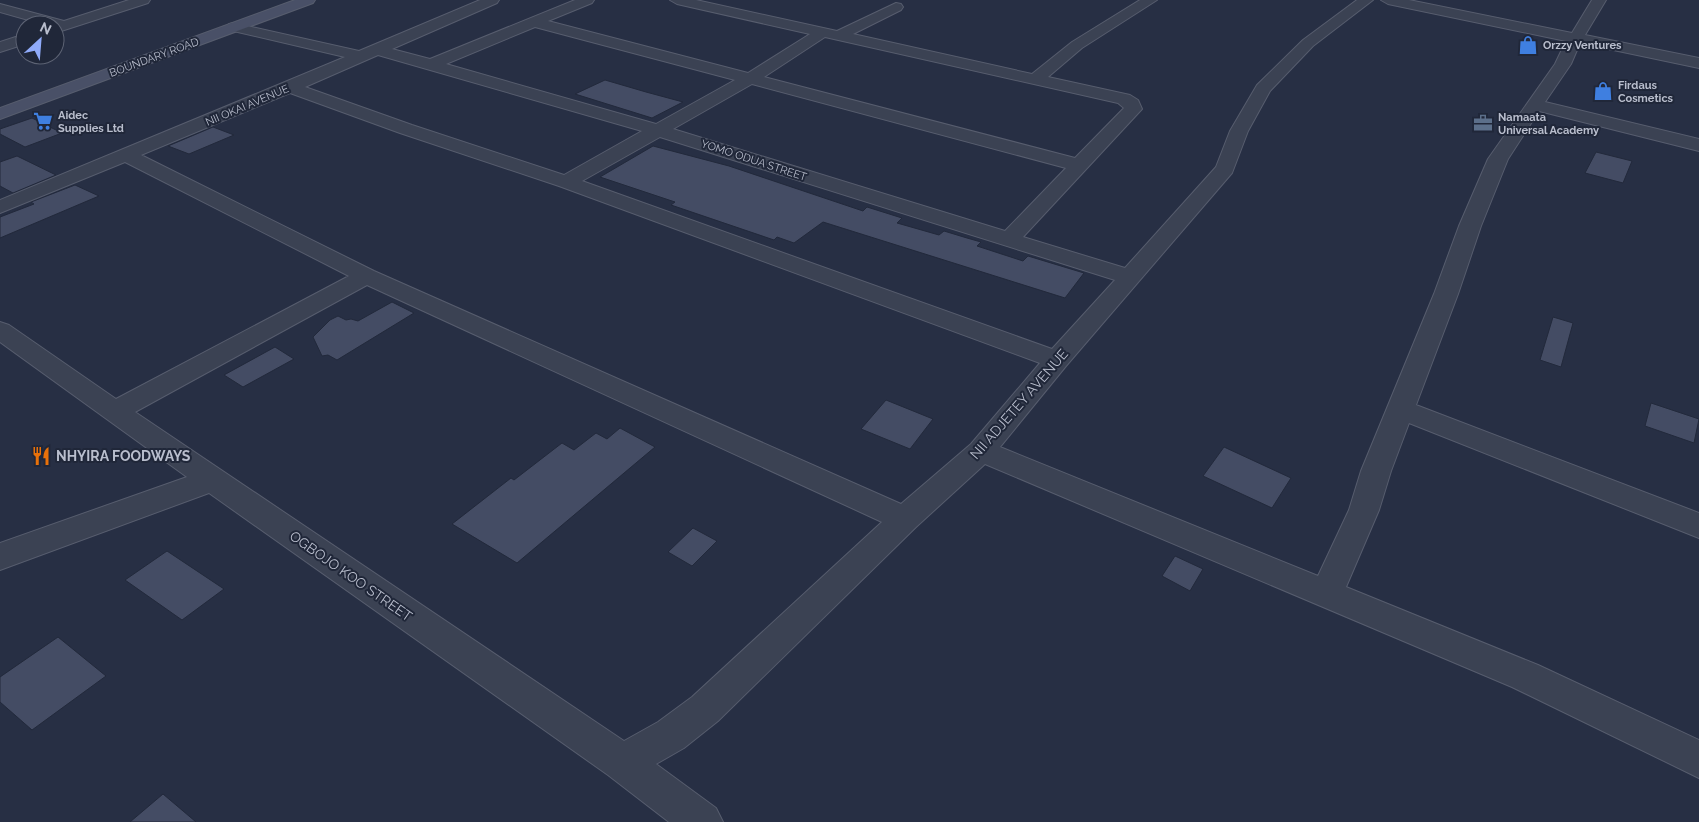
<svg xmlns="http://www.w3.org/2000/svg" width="1699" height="822" font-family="Raleway,sans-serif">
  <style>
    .building { fill: #444c64; stroke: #22293b }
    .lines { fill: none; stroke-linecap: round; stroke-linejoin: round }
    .minor-casing { stroke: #575d6e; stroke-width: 2 }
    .secondary-casing { stroke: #575d6e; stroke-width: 2 }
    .minor { fill: #3b4253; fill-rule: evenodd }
    .secondary { fill: #495067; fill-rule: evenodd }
    .labels { text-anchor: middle; stroke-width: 4; stroke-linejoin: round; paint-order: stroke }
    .far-poi-label { font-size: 11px; font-weight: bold; fill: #b9becd; stroke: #202739; text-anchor: start }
    .far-street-label { font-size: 11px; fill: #b9becd; stroke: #202739 }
    .street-label { font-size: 14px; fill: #b9becd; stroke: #202739 }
    .poi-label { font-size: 14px; font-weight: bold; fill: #b9becd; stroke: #202739; text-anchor: start }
  </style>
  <rect width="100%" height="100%" fill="#272f44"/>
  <!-- building -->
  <path class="building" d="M605,80L646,92L683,102L652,118L575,94Z
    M32,118L62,133L25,147L0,134V129Z
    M213,127L234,135L189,154L168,146Z
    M653,146L729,166L863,211L867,207L902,218L897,223L939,235L944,231L967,238L981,242L977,246L1023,261L1028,256L1084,273L1065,298L823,222L794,243L777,237L774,240L671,205L675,202L600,177Z
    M1596,152L1632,161L1623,183L1585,173Z
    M17,156L56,175L13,193L0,186V162Z
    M75,185L99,196L0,238V217L34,204L31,202Z
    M392,302L414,313L337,360L328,355L322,356L313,337L330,320L338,316L346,320L351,319L358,321Z
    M1553,317L1573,323L1561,367L1540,360Z
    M275,347L294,359L243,387L224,375Z
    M886,400L933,419L910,449L861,429Z
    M1651,403L1699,419L1694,443L1645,426Z
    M620,428L655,447L517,563L452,524L511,478L514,480L562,443L574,450L596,433L607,439Z
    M1224,447L1291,478L1272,508L1203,476Z
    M693,528L717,541L692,566L668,552Z
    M167,551L224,589L182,620L125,580Z
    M1175,556L1203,569L1190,591L1162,576Z
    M58,637L106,676L32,730L0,702V677Z
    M163,794L196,822H130Z"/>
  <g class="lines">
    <!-- minor casing -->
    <g class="minor-casing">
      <path id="minor" d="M129,0H150L148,3L55,33V25H46L0,12V4L64,21Z
        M480,0H499L497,3L392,49L430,59L575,0H594L592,3L548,21L748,73L810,34L677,4L670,0H696L837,31L896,3L901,4L903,7L901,10L853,34L1032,74L1072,42L1140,0H1157L1082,48L1048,77L1130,95L1138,100L1142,109L1023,237L1125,268L1216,167L1230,131L1257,85L1303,40L1357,0H1373L1313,46L1270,91L1248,131L1232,173L1066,366L1000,447L1318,576L1349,510L1361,471L1434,294L1459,226L1488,159L1555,64L1566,41L1388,4L1381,0H1409L1572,33L1592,0H1606L1585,35L1699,58V68L1580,43L1571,64L1545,102L1699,139V151L1539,111L1508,159L1481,226L1458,294L1416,405L1699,513V538L1409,423L1391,471L1379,510L1346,587L1538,665L1699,740V778L1512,687L985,464L916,527L718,721L684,748L656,764L716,808L723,822H669L608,775L209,493L0,570V543L187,477L0,342V322L9,325L116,399L349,276L125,162L0,213V200L345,57L229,30L227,27L229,24L234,23L359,51ZM535,27L735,80L656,124L446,64ZM825,37L1118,103L1124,108L1075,158L764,77ZM378,55L642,131L564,175L412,125L305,87ZM752,84L1066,168L1005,231L673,129ZM290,93L400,133L559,186L1040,363L971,444L901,504L374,271L141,155ZM660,137L1115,280L1052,349L582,181ZM367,285L882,522L692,697L658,722L624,741L135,412Z
        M25,34V44L0,52V42Z"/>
    </g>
    <!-- secondary casing -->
    <g class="secondary-casing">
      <path id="secondary" d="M295,0H315L313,3L0,119V108Z"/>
    </g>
    <!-- minor -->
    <use href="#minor" class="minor"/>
    <!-- secondary -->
    <use href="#secondary" class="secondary"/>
  </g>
  <!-- icons -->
  <defs>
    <g id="shop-bare" transform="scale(1.5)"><path d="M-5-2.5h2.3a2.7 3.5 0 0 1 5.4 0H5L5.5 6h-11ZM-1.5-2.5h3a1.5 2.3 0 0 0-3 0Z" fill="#3f7fe0" stroke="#202739" stroke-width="2.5" paint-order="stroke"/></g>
    <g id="supermarket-bare" transform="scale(1.5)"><path d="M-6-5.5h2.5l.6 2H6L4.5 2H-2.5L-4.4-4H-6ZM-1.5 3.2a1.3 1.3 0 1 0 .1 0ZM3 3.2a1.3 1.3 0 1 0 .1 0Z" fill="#3f7fe0" stroke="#202739" stroke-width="2.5" paint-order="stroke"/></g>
    <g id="office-bare" transform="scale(1.5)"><path d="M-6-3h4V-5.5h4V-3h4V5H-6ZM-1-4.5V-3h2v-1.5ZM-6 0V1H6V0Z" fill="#5c6f8a" stroke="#202739" stroke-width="2.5" paint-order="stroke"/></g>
    <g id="restaurant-bare" transform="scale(1.5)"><path d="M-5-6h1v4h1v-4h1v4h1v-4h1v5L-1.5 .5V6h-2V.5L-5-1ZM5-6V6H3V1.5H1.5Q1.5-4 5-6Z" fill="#e8710a" stroke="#202739" stroke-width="2.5" paint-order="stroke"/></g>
  </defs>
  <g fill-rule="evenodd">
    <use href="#shop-bare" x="1528" y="45"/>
    <use href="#shop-bare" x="1603" y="91"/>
    <use href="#supermarket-bare" x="43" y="121"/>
    <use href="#office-bare" x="1483" y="123"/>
    <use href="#restaurant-bare" x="41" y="456"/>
  </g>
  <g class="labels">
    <!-- far-poi labels -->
    <g class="far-poi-label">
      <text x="1543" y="49">Orzzy Ventures</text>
      <text x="1618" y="89">Firdaus<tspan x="1618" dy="13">Cosmetics</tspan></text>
      <text x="58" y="119">Aidec<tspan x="58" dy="13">Supplies Ltd</tspan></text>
      <text x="1498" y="121">Namaata<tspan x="1498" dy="13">Universal Academy</tspan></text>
    </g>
    <!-- far-street labels -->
    <g class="far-street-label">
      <text transform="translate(154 57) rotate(-20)" y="4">BOUNDARY ROAD</text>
      <text transform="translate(247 105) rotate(-23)" y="4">NII OKAI AVENUE</text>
      <text transform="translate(754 160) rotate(18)" y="4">YOMO ODUA STREET</text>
    </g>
    <!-- street labels -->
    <g class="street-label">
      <text transform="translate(1019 404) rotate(-49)" y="5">NII ADJETEY AVENUE</text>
      <text transform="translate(351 576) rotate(35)" y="5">OGBOJO KOO STREET</text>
    </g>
    <!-- poi labels -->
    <g class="poi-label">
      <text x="56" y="461">NHYIRA FOODWAYS</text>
    </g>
  </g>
  <!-- north arrow -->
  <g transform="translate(40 40) rotate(26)"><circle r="24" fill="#202739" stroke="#5d6374"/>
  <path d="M0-4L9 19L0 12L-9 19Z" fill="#90abfa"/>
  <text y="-8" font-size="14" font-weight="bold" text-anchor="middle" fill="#b9becd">N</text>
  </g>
</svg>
